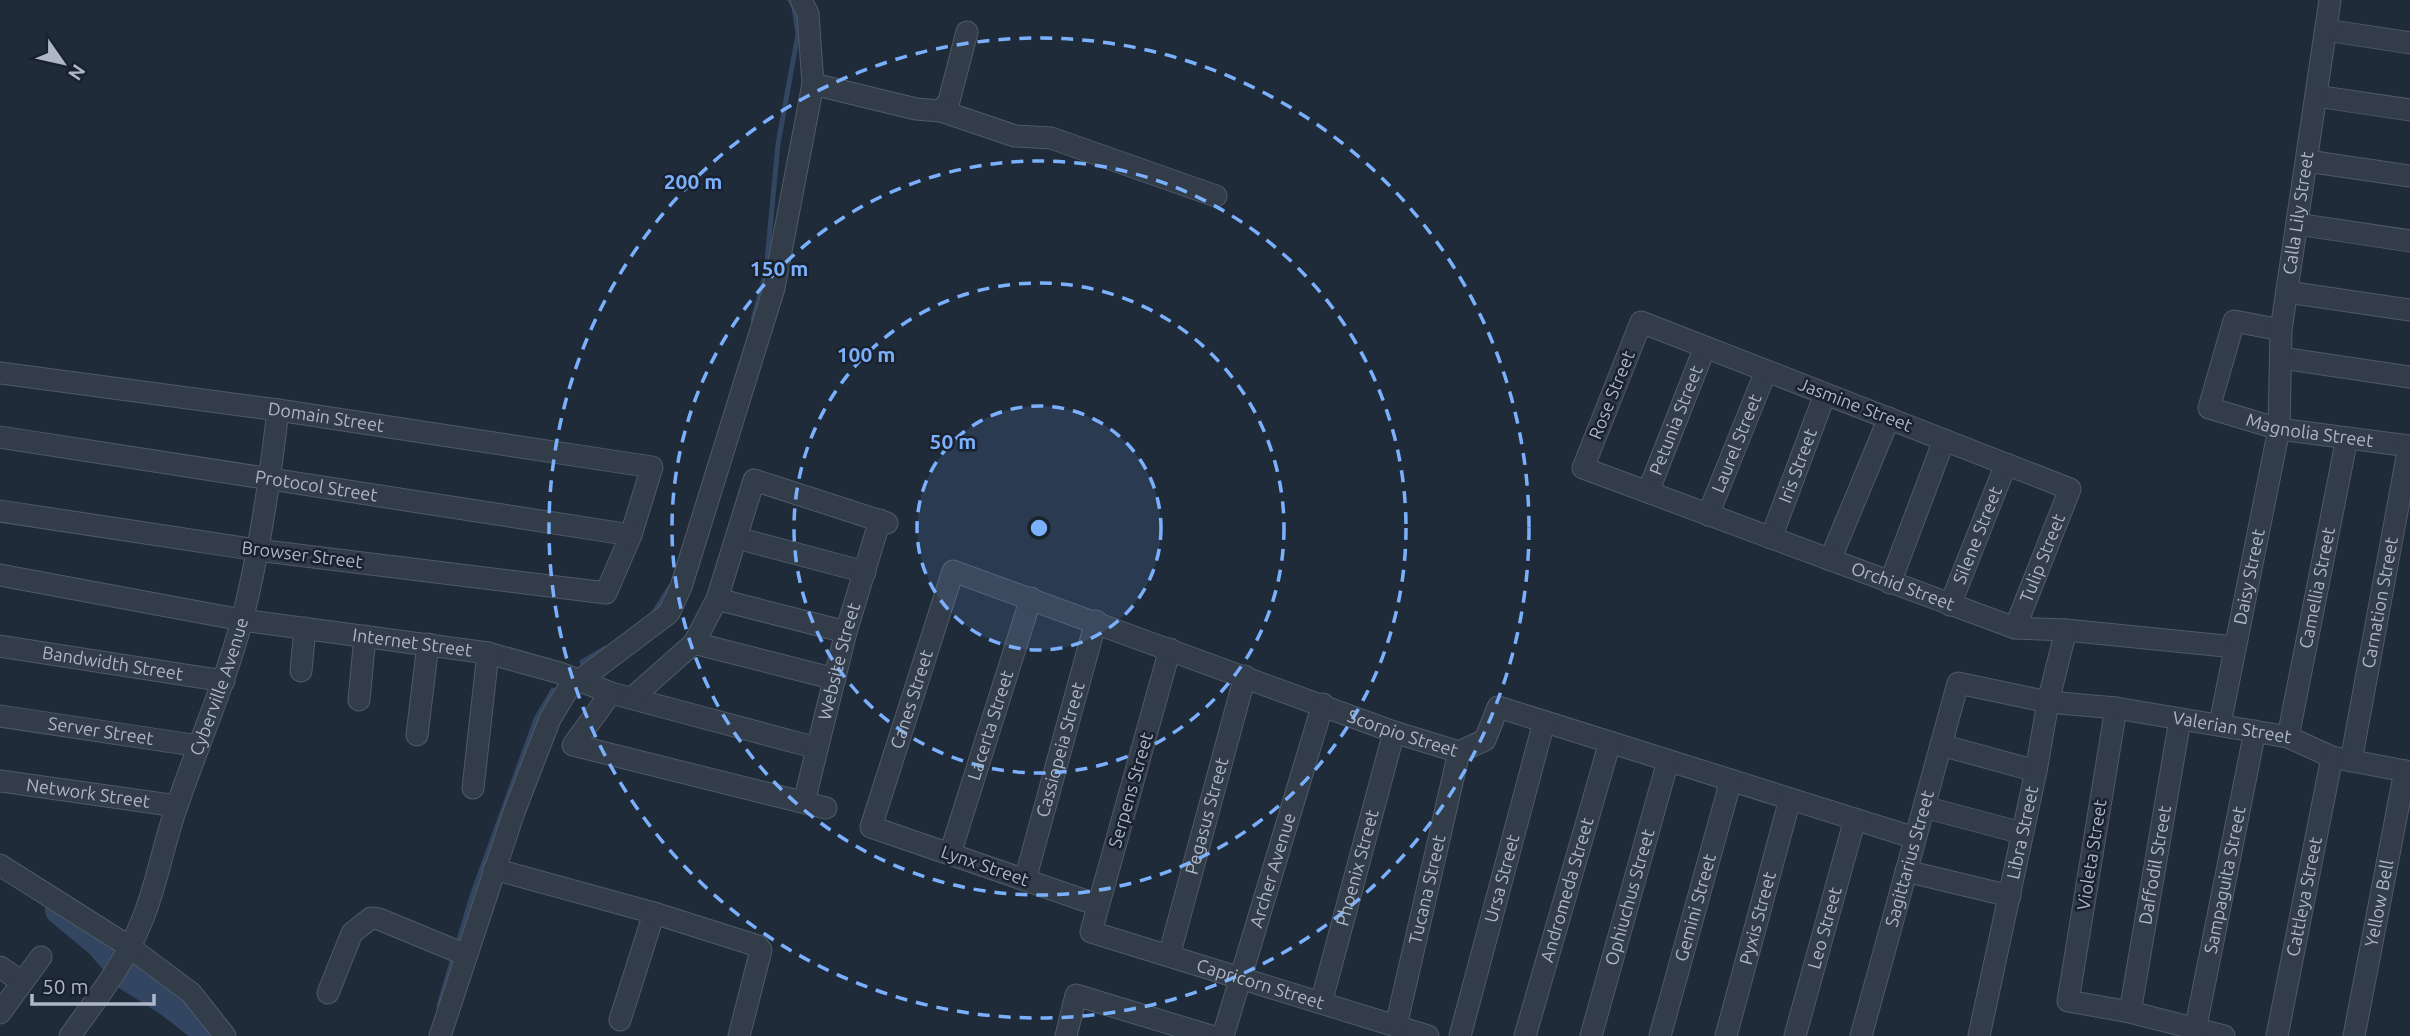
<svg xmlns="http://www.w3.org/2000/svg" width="2410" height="1036" font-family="Ubuntu,sans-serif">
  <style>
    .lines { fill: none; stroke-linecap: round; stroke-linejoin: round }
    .stream { stroke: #324662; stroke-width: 5 }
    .river { stroke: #324662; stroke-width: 30 }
    .minor-casing { stroke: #505a67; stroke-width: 23 }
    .minor { stroke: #333d49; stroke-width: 21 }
    .ring { fill: none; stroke: #7bb0fd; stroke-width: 3.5; stroke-dasharray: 12 9 }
    .labels { text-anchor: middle; stroke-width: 5; stroke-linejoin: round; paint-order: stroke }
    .street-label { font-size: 18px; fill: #adb7c6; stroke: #19222e }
    .centre { fill: #7bb0fd; stroke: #19222e; stroke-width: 3.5 }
    .ring-label { font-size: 21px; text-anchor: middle; font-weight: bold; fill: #7bb0fd; stroke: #19222e; stroke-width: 5; stroke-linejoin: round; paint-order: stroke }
  </style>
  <rect width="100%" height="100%" fill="#1f2b39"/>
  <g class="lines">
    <!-- stream -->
    <path class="stream" d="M753,320L766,272L778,144L798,34L794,7L790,0
      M653,614L670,587
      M582,662L606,648
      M457,946L473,893L536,719L553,690
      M439,1006L454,955"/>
    <!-- river -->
    <path class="river" d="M60,910L100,943L128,976L168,1001L213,1036"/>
    <!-- minor casing -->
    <g class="minor-casing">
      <g id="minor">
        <path d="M2326,30L2410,43"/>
        <path d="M813,84L916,109L941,111L949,101L967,32"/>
        <path d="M2316,96L2410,110"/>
        <path d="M941,111L1015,136L1051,138L1216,196"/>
        <path d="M2307,161L2410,176"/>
        <path d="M2297,224L2410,241"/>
        <path d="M2287,292L2410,310"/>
        <path id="s1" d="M2281,330L2234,321L2209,408L2279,429L2410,446"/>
        <path d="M2281,358L2410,377"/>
        <path id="s2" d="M0,373L278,410L652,467L631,535L606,593L257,550L0,511"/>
        <path id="s3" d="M0,437L631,535"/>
        <path id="s4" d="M1648,492L1705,347"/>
        <path id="s5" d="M1708,515L1766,371"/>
        <path d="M737,538L865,572"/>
        <path id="s6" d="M1771,538L1825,394"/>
        <path d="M1830,560L1889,418"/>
        <path id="s7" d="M0,575L242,620L488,653L560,673L611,693L817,748"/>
        <path d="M1890,583L1944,440"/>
        <path d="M717,599L846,632"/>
        <path id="s8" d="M1950,605L2006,464"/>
        <path id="s9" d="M2015,628L2070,489L1641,322L1583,468L2015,628L2066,630L2235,647"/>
        <path d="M694,643L835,679"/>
        <path id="s10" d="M0,646L224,681"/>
        <path id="s11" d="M1170,649L1091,932L1428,1036"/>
        <path d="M301,671L305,628"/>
        <path d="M611,693L573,745L826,808"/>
        <path d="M632,698L694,643L717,599L754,480L887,523"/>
        <path d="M359,700L365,636"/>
        <path d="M2116,708L2068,1001L2130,1012L2224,1036"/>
        <path id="s12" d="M0,716L199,746"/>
        <path id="s13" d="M2220,724L2279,429L2281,330L2330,0"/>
        <path d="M417,735L428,644"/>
        <path id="s14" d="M2288,737L2347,438"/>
        <path d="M1941,745L2036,771"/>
        <path id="s15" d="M2351,761L2409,446"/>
        <path id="s16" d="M0,781L177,806"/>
        <path d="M473,788L488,653"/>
        <path id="s17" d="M804,802L846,632L880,520"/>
        <path d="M1924,807L2022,833"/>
        <path id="s18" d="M950,854L1031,598"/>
        <path d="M0,865L128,946L191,993L225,1036"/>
        <path d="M494,869L654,913L620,1020"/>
        <path d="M1906,871L2010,896"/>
        <path id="s19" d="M1025,880L1096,621"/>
        <path id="s20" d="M1098,905L871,827L953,571L1394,732L1459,752L1485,740L1498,707L1915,838"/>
        <path d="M654,913L758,946L761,950L739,1036"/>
        <path id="s21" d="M1169,956L1245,676"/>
        <path d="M0,967L22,982"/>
        <path d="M328,993L352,933L371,918L379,919L466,955"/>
        <path id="s22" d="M1321,1003L1394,732"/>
        <path id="s23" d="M2130,1012L2180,720"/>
        <path d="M0,1013L41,957"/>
        <path id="s24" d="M1396,1026L1459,752"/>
        <path id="s25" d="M70,1036C95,1001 125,963 141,923C157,886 163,844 177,806C198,744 225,684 242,620C260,551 270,480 278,410"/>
        <path d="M440,1036L514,812L550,719L568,689L669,613L681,587L774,288L813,84L808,14L801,0"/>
        <path d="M1066,1036L1076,995L1211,1036"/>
        <path id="s26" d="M1223,1036L1323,704"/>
        <path id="s27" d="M1460,1036L1544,722"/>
        <path id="s28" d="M1525,1036L1610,742"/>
        <path id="s29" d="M1591,1036L1668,761"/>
        <path id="s30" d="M1660,1036L1731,780"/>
        <path id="s31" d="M1726,1036L1790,799"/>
        <path id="s32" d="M1795,1036L1855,819"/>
        <path id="s33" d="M1861,1036L1958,683L2048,702L2116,708L2288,737L2332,757L2410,772"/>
        <path id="s34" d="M1979,1036L2036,771L2048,702L2066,630"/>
        <path id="s35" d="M2194,1036L2255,731"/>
        <path id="s36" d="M2277,1036L2332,757"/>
        <path id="s37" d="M2354,1036L2405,771"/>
      </g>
    </g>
    <!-- minor -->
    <use href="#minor" class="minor"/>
  </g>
  <!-- distance rings -->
  <circle cx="1039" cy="528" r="122" fill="#7bb0fd" fill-opacity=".12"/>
  <g class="ring">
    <circle cx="1039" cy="528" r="122"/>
    <circle cx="1039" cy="528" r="245"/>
    <circle cx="1039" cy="528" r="367"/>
    <circle cx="1039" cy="528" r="490"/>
  </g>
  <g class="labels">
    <!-- street labels -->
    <g class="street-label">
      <text dy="6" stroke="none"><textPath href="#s13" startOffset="518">Calla Lily Street</textPath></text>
      <text transform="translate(1612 395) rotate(-68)" y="6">Rose Street</text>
      <text transform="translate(1855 405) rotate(21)" y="6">Jasmine Street</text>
      <text dy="6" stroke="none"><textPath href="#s2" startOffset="329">Domain Street</textPath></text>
      <text dy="6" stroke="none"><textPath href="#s4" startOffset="77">Petunia Street</textPath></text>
      <text dy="6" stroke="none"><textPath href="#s1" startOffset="242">Magnolia Street</textPath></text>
      <text dy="6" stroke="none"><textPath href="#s5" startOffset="77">Laurel Street</textPath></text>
      <text dy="6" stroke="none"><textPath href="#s6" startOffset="77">Iris Street</textPath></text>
      <text dy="6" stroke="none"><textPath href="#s3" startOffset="320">Protocol Street</textPath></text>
      <text dy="6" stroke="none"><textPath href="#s8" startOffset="75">Silene Street</textPath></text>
      <text transform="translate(302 555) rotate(7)" y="6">Browser Street</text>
      <text dy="6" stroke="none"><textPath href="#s9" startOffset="75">Tulip Street</textPath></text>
      <text dy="6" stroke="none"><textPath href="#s13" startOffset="150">Daisy Street</textPath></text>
      <text dy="6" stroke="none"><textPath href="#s9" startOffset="1108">Orchid Street</textPath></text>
      <text dy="6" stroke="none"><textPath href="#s14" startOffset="152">Camellia Street</textPath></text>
      <text dy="6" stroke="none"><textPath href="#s15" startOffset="161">Carnation Street</textPath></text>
      <text dy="6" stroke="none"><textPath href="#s7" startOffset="418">Internet Street</textPath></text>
      <text dy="6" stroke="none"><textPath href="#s17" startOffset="145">Website Street</textPath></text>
      <text dy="6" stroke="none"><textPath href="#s10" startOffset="114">Bandwidth Street</textPath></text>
      <text dy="6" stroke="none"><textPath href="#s25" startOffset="383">Cyberville Avenue</textPath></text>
      <text dy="6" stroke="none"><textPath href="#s20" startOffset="374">Canes Street</textPath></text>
      <text dy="6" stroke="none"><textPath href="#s18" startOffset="135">Lacerta Street</textPath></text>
      <text dy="6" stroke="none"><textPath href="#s33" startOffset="644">Valerian Street</textPath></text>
      <text dy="6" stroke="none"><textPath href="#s20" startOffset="987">Scorpio Street</textPath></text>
      <text dy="6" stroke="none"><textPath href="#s12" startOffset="102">Server Street</textPath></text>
      <text dy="6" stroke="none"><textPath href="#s19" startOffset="135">Cassiopeia Street</textPath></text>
      <text transform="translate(1131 790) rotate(-74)" y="6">Serpens Street</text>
      <text dy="6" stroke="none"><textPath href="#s16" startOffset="89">Network Street</textPath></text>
      <text dy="6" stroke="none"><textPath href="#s21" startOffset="145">Pegasus Street</textPath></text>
      <text dy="6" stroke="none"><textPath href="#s34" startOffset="208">Libra Street</textPath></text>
      <text transform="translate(2092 855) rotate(-81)" y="6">Violeta Street</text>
      <text dy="6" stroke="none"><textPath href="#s33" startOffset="184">Sagittarius Street</textPath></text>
      <text transform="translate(985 866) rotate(19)" y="6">Lynx Street</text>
      <text dy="6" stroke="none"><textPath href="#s23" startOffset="149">Daffodil Street</textPath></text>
      <text dy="6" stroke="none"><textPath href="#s22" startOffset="140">Phoenix Street</textPath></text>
      <text dy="6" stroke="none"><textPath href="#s26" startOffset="173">Archer Avenue</textPath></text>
      <text dy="6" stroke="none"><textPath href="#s27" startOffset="163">Ursa Street</textPath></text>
      <text dy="6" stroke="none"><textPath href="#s35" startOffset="159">Sampaguita Street</textPath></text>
      <text dy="6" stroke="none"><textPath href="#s24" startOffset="140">Tucana Street</textPath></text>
      <text dy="6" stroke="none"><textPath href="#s28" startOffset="152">Andromeda Street</textPath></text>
      <text dy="6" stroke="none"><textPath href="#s36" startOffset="142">Cattleya Street</textPath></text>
      <text dy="6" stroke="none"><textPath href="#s29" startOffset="144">Ophiuchus Street</textPath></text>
      <text dy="6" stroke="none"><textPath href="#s37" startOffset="135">Yellow Bell</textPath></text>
      <text dy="6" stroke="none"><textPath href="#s30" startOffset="133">Gemini Street</textPath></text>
      <text dy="6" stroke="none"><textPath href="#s31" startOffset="122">Pyxis Street</textPath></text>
      <text dy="6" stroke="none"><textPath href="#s32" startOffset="112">Leo Street</textPath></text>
      <text dy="6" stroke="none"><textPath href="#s11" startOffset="471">Capricorn Street</textPath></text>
    </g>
  </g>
  <circle cx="1039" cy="528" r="10" class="centre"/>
  <g class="ring-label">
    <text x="693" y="189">200 m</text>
    <text x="779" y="276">150 m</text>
    <text x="866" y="362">100 m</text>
    <text x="953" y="449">50 m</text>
  </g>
  <!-- north arrow -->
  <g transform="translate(63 63) rotate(124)" stroke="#19222e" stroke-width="5" paint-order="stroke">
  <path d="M0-5L12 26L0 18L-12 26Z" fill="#adb7c6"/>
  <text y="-10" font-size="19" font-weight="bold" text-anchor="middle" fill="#adb7c6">N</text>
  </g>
  <!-- scale -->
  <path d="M32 994v10h122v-10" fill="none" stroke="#adb7c6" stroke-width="3.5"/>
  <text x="42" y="994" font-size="21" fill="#adb7c6" stroke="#19222e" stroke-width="5" paint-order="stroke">50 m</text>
</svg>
